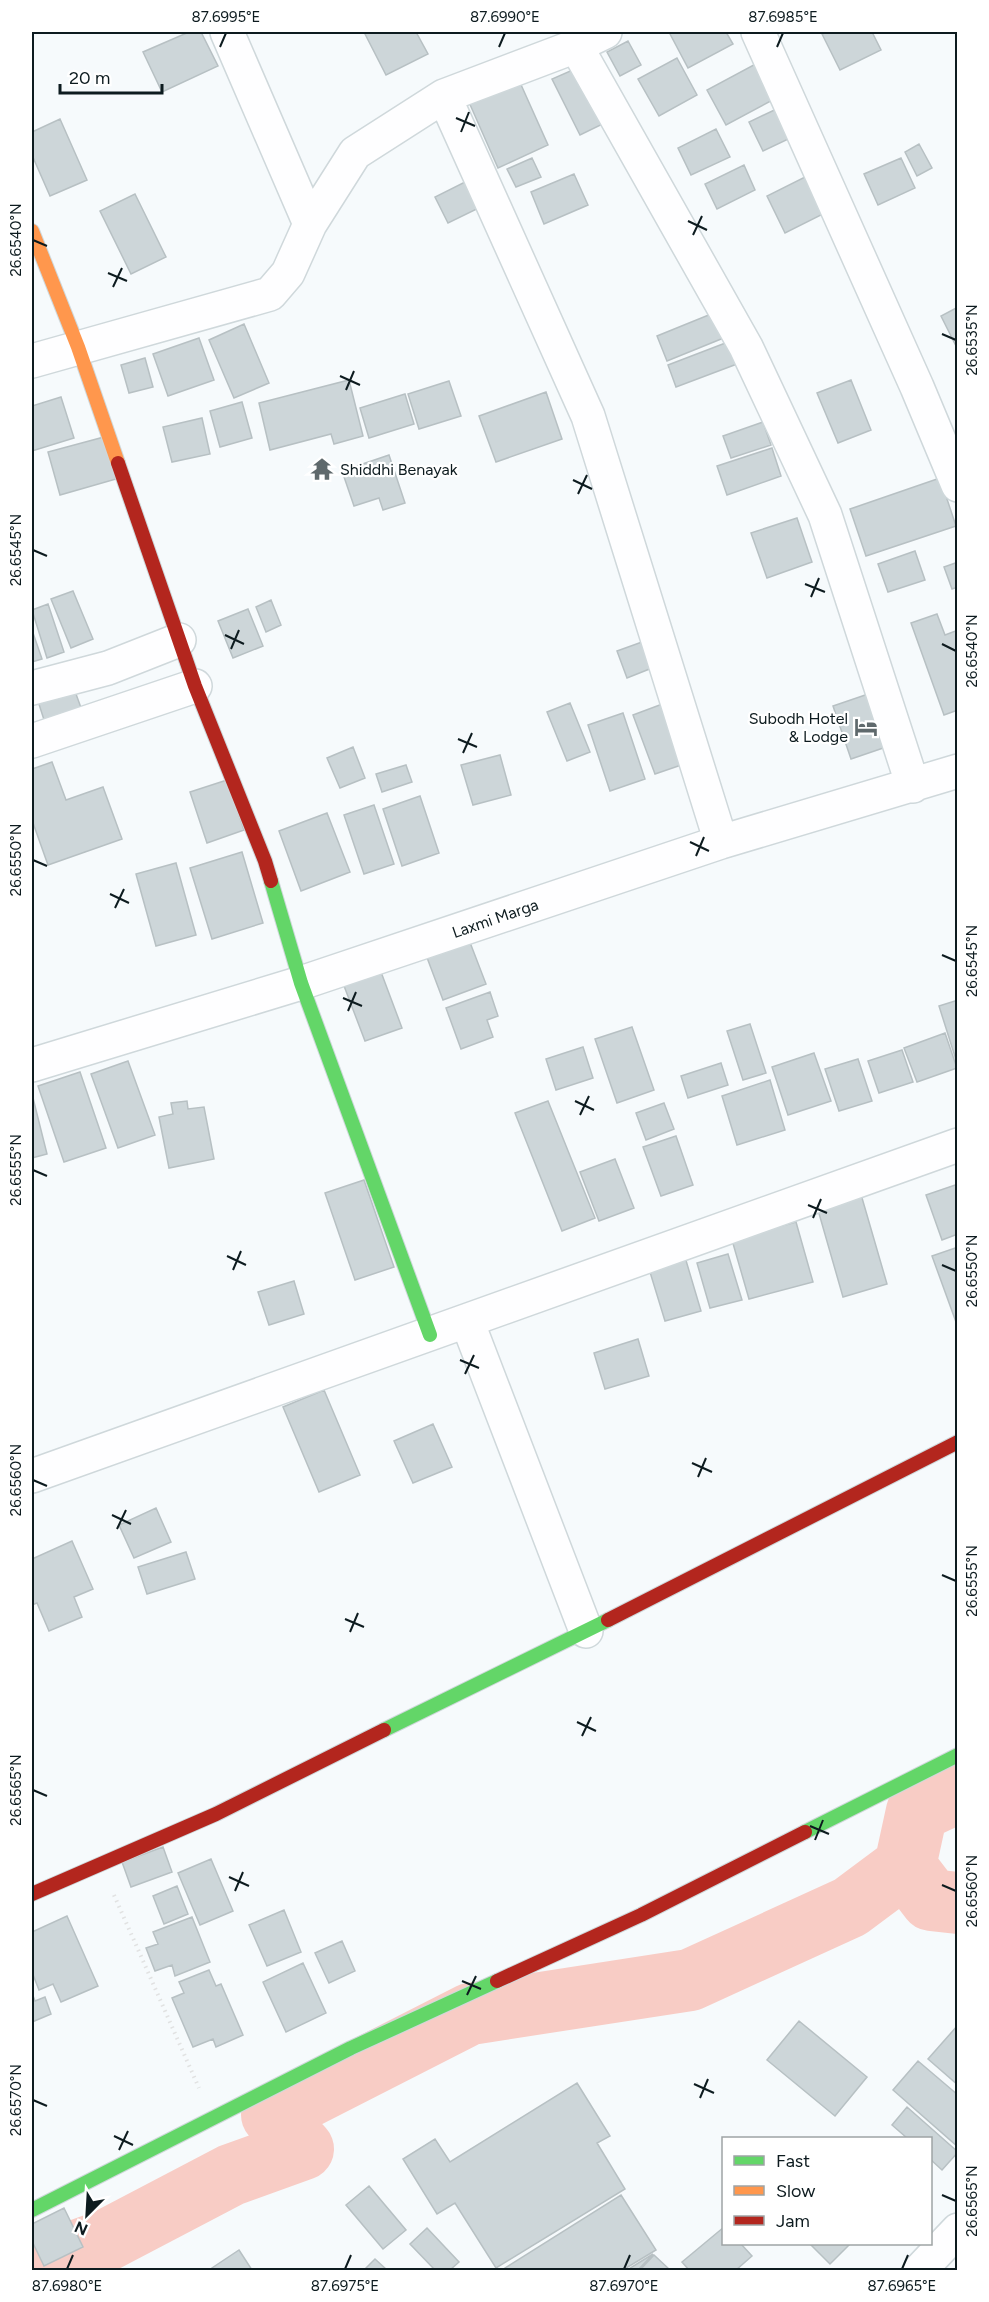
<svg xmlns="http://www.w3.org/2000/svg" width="989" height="2302" font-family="Figtree,sans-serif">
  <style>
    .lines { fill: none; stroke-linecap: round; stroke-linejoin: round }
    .river { stroke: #f8ccc5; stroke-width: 62 }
    .building { fill: #cdd6d9; stroke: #b7c0c3; stroke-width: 1.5 }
    .street-casing { stroke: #cfd8db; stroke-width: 36 }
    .fast-casing { stroke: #cfd8db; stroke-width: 16 }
    .slow-casing { stroke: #cfd8db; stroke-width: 16 }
    .jam-casing { stroke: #cfd8db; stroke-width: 16 }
    .path { stroke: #e1e2e2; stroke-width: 4; stroke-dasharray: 1.5 4.5; stroke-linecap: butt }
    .street { stroke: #fefeff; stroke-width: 33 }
    .fast { stroke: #63d668; stroke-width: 14 }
    .slow { stroke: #ff974d; stroke-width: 14 }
    .jam { stroke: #b3261e; stroke-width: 14 }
    .ticks { fill: none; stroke: #0d1b1f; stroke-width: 2 }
    .labels { text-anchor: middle; stroke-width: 4.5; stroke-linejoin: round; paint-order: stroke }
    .poi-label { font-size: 16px; fill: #0d1b1f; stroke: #fff; text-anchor: start }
    .street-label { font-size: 16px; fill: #0d1b1f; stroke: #fff }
    .neatline { fill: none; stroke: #0d1b1f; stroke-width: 2 }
    .ticks-label { font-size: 15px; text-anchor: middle; fill: #0d1b1f }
  </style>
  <rect width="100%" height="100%" fill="#f6fafc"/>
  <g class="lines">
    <!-- river -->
    <path class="river" d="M905,1866L931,1900L958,1903
      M32,2267L107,2240L231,2175L303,2149L272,2115L470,2014L690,1980L850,1907L905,1866L917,1811L958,1792"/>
  </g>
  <!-- building -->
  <path class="building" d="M189,32H201L218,66L162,92L143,52Z
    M364,32H416L428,54L386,75Z
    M669,32H726L733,44L688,68Z
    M828,32H872L881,50L840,70L822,34Z
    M628,41L641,65L620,76L607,52Z
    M677,58L697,95L659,116L638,79Z
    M763,60L782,95L726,125L707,90Z
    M584,65L615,118L580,135L552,79Z
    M518,78L548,145L498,168L468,100Z
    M785,105L799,134L763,151L749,122Z
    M60,119L87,180L50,196L32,155V132Z
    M716,129L730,157L691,175L678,148Z
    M919,144L932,168L917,176L905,152Z
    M532,158L541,177L516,187L507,169Z
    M901,158L915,188L878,205L864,174Z
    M744,165L755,190L717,209L705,184Z
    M815,172L833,209L785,233L767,196Z
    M574,174L588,205L544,224L531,192Z
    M471,179L485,205L448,223L435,197Z
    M135,194L166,257L131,274L100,211Z
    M958,307V350L941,316Z
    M716,312L726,337L667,361L657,336Z
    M244,324L269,383L234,398L209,340Z
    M199,338L214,380L168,396L153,354Z
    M728,342L737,364L676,387L668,365Z
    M145,358L153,387L129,393L121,365Z
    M349,380L363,436L334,444L331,434L270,450L259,403Z
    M851,380L871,430L838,443L817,393Z
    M449,381L461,416L419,429L408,394Z
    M546,392L562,439L496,462L479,416Z
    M405,394L414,424L369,438L360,408Z
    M61,397L74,438L32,451V406Z
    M242,402L252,438L220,447L210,411Z
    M202,418L210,454L172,462L163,427Z
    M763,422L771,445L731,458L723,436Z
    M104,437L116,479L60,495L48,452Z
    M772,448L781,476L727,495L717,466Z
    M389,455L405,503L383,510L379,498L354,506L342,471Z
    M940,478L956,526L866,556L850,509Z
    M797,518L812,562L767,578L751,533Z
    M915,551L925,580L888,592L878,564Z
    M958,562V587L952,589L944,567Z
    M73,591L93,639L71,648L51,599Z
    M271,600L281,625L266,632L256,607Z
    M48,604L64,652L47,658L32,610Z
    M248,609L263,646L233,658L218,621Z
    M937,614L945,635L958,630V710L944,715L911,623Z
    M32,630L42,659L32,662Z
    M642,642L652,668L627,678L617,651Z
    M72,683L84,716L47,729L36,695Z
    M877,691L895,744L851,759L833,706Z
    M673,700L690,762L655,774L633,715Z
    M570,703L590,752L567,761L547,712Z
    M623,713L645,779L610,791L588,725Z
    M353,747L365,778L340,788L327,758Z
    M500,755L511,795L473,805L461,765Z
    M52,762L66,800L103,787L122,839L48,865L32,820V769Z
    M406,765L412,782L382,792L376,774Z
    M227,780L244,830L207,843L190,792Z
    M420,796L439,853L402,866L383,809Z
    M374,805L394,864L364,874L344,815Z
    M327,813L350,872L301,891L279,831Z
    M242,852L263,923L212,939L190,868Z
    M176,863L196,935L156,946L136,874Z
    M466,932L486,984L443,1000L423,947Z
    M378,964L402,1028L365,1041L341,978Z
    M490,992L498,1016L487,1020L493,1037L461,1049L446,1008Z
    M958,1000V1063H957L939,1006Z
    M750,1024L766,1073L743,1080L727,1031Z
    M632,1027L654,1090L617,1103L595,1039Z
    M945,1033L957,1068L917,1082L904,1048Z
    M583,1047L593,1078L556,1090L546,1059Z
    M902,1050L913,1082L879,1093L868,1061Z
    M814,1053L831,1101L788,1115L772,1067Z
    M858,1059L872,1101L839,1111L825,1069Z
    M128,1061L155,1135L118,1148L91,1074Z
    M721,1063L728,1085L688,1098L681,1076Z
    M80,1072L106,1148L64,1162L38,1086Z
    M770,1080L785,1130L737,1145L722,1096Z
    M32,1094L47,1154L32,1158Z
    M187,1101L188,1109L204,1107L214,1159L169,1168L159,1117L173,1114L171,1103Z
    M548,1101L595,1218L562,1231L515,1113Z
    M664,1103L674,1129L646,1140L636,1113Z
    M676,1136L693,1185L661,1196L643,1147Z
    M615,1159L634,1208L599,1221L580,1172Z
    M364,1180L394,1267L355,1280L325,1193Z
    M958,1184V1234L942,1240L926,1195Z
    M860,1191L887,1284L843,1297L816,1203Z
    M796,1222L813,1282L749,1299L732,1240Z
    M682,1247L701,1311L665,1321L646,1259Z
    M958,1247V1322H956L932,1256Z
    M728,1254L742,1300L710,1308L697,1263Z
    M294,1281L304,1314L269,1325L258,1292Z
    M638,1339L649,1376L605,1389L594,1353Z
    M324,1390L360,1475L319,1492L283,1407Z
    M433,1424L452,1467L413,1483L394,1441Z
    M156,1508L171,1542L134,1558L119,1525Z
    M72,1541L93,1589L74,1597L82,1617L49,1631L37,1603L32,1605V1559Z
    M186,1552L195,1579L147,1594L138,1567Z
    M163,1847L172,1872L131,1887L122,1862Z
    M211,1859L233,1911L200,1925L178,1873Z
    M177,1886L188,1914L164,1924L153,1896Z
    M284,1910L301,1952L267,1966L249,1925Z
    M67,1916L98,1986L61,2002L53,1984L39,1990L32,1972V1932Z
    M192,1917L210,1962L175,1976L172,1965L155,1971L146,1948L158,1944L153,1932Z
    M342,1941L355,1971L329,1983L315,1953Z
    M303,1963L326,2013L286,2032L263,1982Z
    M209,1970L216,1986L221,1984L243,2035L216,2047L213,2039L193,2047L172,1998L184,1993L179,1982Z
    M32,1993L35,2001L45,1997L51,2014L32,2022Z
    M799,2021L867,2077L835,2116L767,2060Z
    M958,2025V2085L928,2059Z
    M918,2061L958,2095L957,2146L893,2090Z
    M577,2083L610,2136L597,2143L625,2189L496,2268L455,2203L437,2214L403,2159L435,2139L450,2162Z
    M907,2107L958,2152L942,2170L930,2159V2138H907L892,2125Z
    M369,2186L406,2230L383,2249L346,2205Z
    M621,2195L656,2250L623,2270H502Z
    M64,2208L83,2247L44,2266L32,2241V2224Z
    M724,2227V2244H741L752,2256L736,2270H689L682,2262Z
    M427,2228L459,2262L450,2270H435L410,2244Z
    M810,2244H850L830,2264Z
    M239,2250L252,2270H209Z
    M653,2254L638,2270H627Z
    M654,2255L670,2270H640Z
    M375,2259L387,2270H364Z"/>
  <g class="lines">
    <!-- street casing -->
    <g class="street-casing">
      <path id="street" d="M227,32L310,224
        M758,32L917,387L958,485
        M576,46L746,347L825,515L913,786
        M444,96L588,416L721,842
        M32,361L270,294L288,273L310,224L355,153L444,96L576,46L605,32
        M32,688L108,668L179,640
        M32,741L195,686
        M32,1065L301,983L721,842L958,771
        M467,1321L586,1631
        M32,1476L958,1145
        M920,2270L958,2230"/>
    </g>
    <!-- fast casing -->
    <g class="fast-casing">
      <path id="fast" d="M271,881L301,983L430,1335
        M384,1730L608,1620
        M805,1832L958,1755
        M32,2210L351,2048L497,1981"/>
    </g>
    <!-- slow casing -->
    <g class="slow-casing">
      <path id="slow" d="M32,231L78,347L118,463"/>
    </g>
    <!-- jam casing -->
    <g class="jam-casing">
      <path id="jam" d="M118,463L195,686L265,861L271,881
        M608,1620L958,1442
        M32,1894L216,1814L384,1730
        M497,1981L641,1915L805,1832"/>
    </g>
    <!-- path -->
    <path class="path" d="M114,1895L199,2088"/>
    <!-- street -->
    <use href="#street" class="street"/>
    <!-- fast -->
    <use href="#fast" class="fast"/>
    <!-- slow -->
    <use href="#slow" class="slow"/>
    <!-- jam -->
    <use href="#jam" class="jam"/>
  </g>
  <!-- ticks -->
  <path class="ticks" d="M220,47L226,33M499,47L505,33M777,47L783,33M456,118L475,126M461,132L469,112M688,221L707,230M693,235L702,216M33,240L47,246M108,273L127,281M113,287L122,268M942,334L956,340M340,376L360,385M346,390L354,371M573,480L592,489M578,494L587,475M33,550L47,556M805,584L825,592M811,597L819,578M225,635L244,644M942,644L956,651M231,649L239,630M458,739L477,747M463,753L472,733M690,842L709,851M696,856L704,837M33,860L47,866M110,894L129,903M115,908L124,889M942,955L956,961M343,998L362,1006M348,1011L356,992M575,1101L594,1110M580,1115L589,1096M33,1170L47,1176M808,1205L827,1213M813,1218L821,1199M227,1256L246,1265M942,1265L956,1271M233,1270L241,1251M460,1360L479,1368M465,1374L474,1355M692,1463L712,1472M698,1477L706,1458M33,1480L47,1486M112,1515L131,1524M117,1529L126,1510M942,1575L956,1581M345,1619L364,1627M350,1632L358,1613M577,1722L596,1731M582,1736L591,1717M33,1790L47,1796M810,1826L829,1834M815,1840L823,1820M229,1877L249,1886M942,1885L956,1891M235,1891L243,1872M462,1981L481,1989M467,1995L476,1976M694,2084L714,2093M700,2098L708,2079M33,2100L47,2106M114,2136L133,2145M119,2150L128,2131M942,2195L956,2201M67,2269L73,2255M345,2269L351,2255M624,2269L630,2255M902,2269L908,2255"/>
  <!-- icons -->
  <defs>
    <g id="temple-bare" transform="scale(1.8)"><path d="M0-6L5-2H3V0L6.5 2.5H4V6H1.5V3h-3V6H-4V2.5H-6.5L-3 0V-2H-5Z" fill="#5f696c" stroke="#fff" stroke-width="2.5" paint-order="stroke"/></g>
    <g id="hotel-bare" transform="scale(1.8)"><path d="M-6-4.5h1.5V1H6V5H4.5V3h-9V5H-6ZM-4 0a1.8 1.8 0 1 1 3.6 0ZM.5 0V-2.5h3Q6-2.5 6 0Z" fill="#5f696c" stroke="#fff" stroke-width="2.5" paint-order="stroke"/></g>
  </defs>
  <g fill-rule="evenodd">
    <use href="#temple-bare" x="322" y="469"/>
    <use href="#hotel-bare" x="866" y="727"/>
  </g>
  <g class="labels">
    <!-- poi labels -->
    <g class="poi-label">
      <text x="340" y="475">Shiddhi Benayak</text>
      <text x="848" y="724" text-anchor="end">Subodh Hotel<tspan x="848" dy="18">&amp; Lodge</tspan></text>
    </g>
    <!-- street labels -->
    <g class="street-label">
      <text transform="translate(495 918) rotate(-19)" y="6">Laxmi Marga</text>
    </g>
  </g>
  <!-- border -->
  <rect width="989" height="2302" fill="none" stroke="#ffffff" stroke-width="66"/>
  <!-- legend -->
  <rect x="722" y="2137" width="210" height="108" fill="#ffffff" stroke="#9ea4a5" stroke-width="1.5"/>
  <rect x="734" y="2156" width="30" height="9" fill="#63d668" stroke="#9ea4a5" stroke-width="1.5"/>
  <text x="776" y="2167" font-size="18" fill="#0d1b1f">Fast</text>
  <rect x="734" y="2186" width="30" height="9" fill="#ff974d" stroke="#9ea4a5" stroke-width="1.5"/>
  <text x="776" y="2197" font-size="18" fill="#0d1b1f">Slow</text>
  <rect x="734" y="2216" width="30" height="9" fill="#b3261e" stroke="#9ea4a5" stroke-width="1.5"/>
  <text x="776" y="2227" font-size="18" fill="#0d1b1f">Jam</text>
  <!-- north arrow -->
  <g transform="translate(87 2215) rotate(204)" stroke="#ffffff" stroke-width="4.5" paint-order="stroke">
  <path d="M0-4.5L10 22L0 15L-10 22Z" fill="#0d1b1f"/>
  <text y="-9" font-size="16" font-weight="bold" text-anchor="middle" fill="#0d1b1f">N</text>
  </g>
  <!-- scale -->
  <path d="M60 84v9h102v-9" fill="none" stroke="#0d1b1f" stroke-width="3"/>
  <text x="69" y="84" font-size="18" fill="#0d1b1f" stroke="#ffffff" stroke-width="4.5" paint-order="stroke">20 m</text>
  <rect x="33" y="33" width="923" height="2236" class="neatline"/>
  <g class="ticks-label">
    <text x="226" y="22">87.6995°E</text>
    <text x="505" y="22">87.6990°E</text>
    <text x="783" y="22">87.6985°E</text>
    <text transform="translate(16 240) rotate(-90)" y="5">26.6540°N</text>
    <text transform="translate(972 340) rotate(-90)" y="5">26.6535°N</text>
    <text transform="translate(16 550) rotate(-90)" y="5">26.6545°N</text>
    <text transform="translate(972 651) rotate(-90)" y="5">26.6540°N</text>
    <text transform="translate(16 860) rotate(-90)" y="5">26.6550°N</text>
    <text transform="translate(972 961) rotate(-90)" y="5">26.6545°N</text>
    <text transform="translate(16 1170) rotate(-90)" y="5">26.6555°N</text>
    <text transform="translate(972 1271) rotate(-90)" y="5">26.6550°N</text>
    <text transform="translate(16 1480) rotate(-90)" y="5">26.6560°N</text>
    <text transform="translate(972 1581) rotate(-90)" y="5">26.6555°N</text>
    <text transform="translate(16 1790) rotate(-90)" y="5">26.6565°N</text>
    <text transform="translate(972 1891) rotate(-90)" y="5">26.6560°N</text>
    <text transform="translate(16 2100) rotate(-90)" y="5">26.6570°N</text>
    <text transform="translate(972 2201) rotate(-90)" y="5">26.6565°N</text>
    <text x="67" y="2291">87.6980°E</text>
    <text x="345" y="2291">87.6975°E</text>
    <text x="624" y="2291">87.6970°E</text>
    <text x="902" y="2291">87.6965°E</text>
  </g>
</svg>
